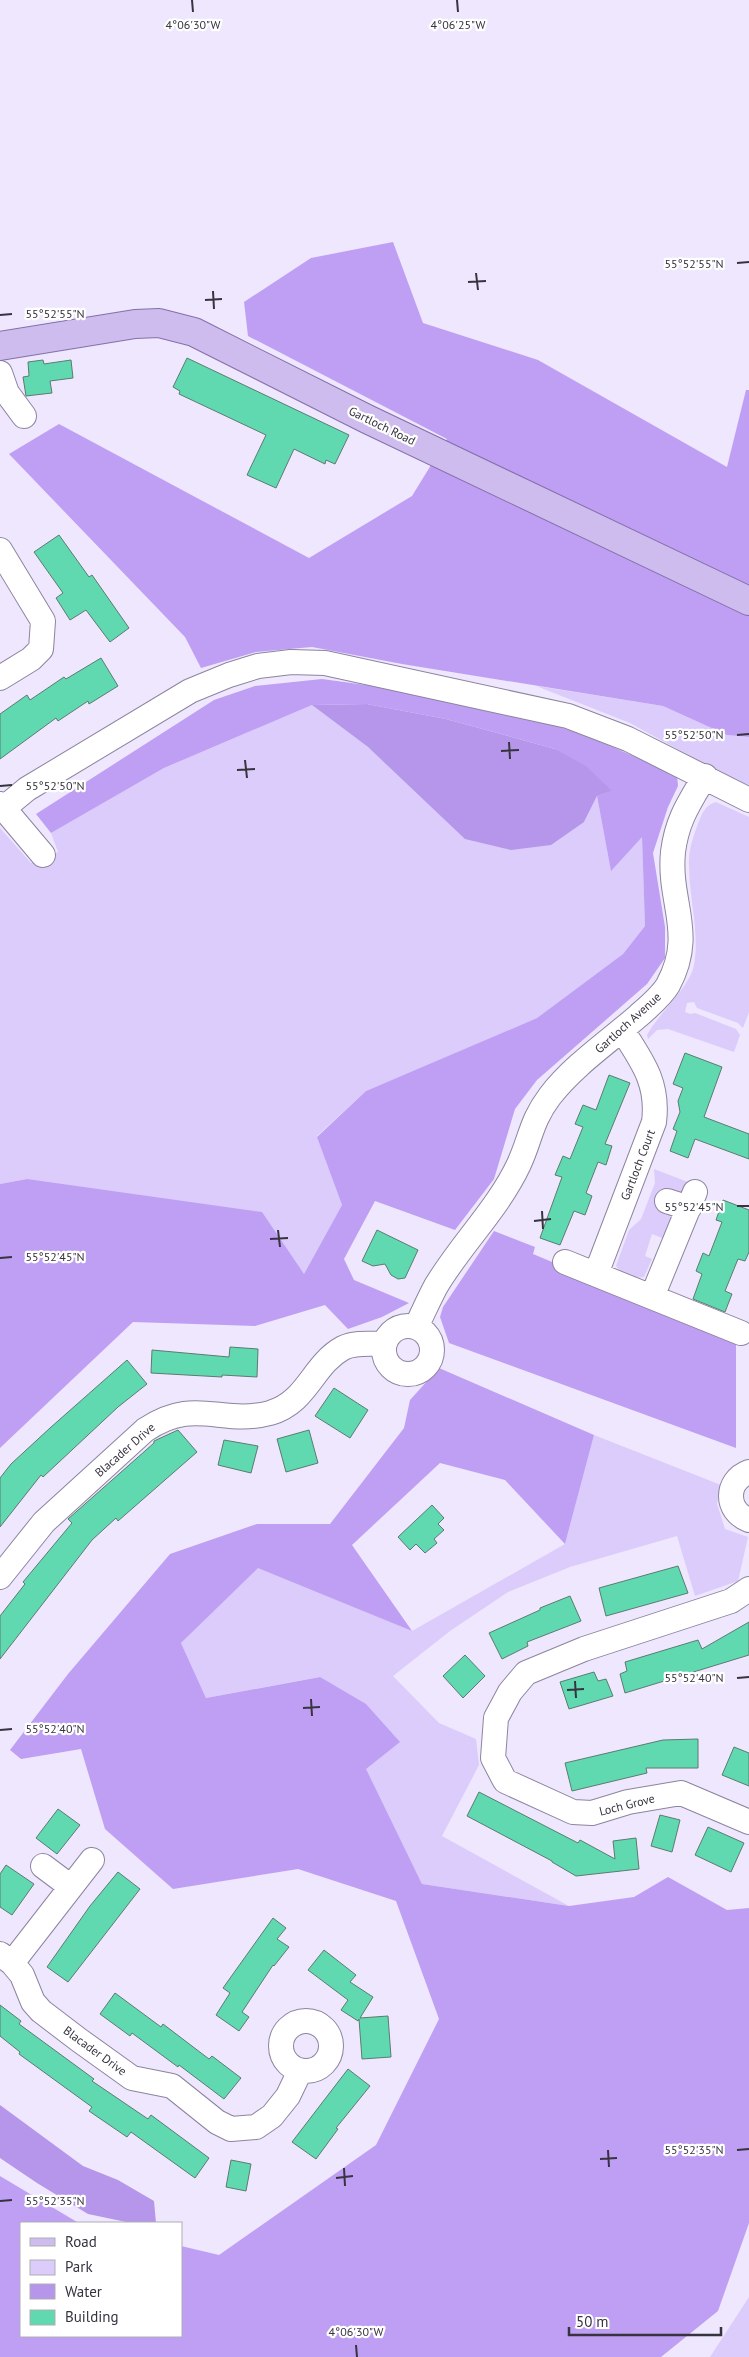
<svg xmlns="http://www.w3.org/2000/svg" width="749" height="2357" font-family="'PT Sans',sans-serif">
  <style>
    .green { fill: #dcccfc }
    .forest { fill: #bf9ff4 }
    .water { fill: #b696ea }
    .building { fill: #60d9b1; stroke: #5c7b6f }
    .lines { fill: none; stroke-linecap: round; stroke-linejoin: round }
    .minor-casing { stroke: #8d849e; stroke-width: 26 }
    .major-casing { stroke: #846fa9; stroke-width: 30 }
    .minor { stroke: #fff; stroke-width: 24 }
    .major { stroke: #cebcee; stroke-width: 28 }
    .ticks { fill: none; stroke: #37333f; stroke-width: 2 }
    .labels { text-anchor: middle; stroke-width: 4.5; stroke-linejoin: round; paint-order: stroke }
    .street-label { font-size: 12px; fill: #37333f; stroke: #fff }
    .ticks-label { font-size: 12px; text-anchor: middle; fill: #37333f; stroke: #fff; stroke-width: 4.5; stroke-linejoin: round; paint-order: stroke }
  </style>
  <rect width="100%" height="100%" fill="#eee7fe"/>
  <!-- green -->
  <path class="green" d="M536,686L663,706L727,735L749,737V785L737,782L630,723Z
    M312,705L368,747L408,783L584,822L597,796L611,870L642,836L645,926L623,954L537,1018L366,1091L317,1136L342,1205L304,1274L27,1179L0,1184V828L31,863L58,852L51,833L164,768Z
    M716,802L749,817V1012L743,1028L738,1023L697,1008L694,1002L687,1003L685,1012L690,1014L695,1013L736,1029L740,1035L734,1052L668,1029L657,1030L648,1039L647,1035C658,1014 690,987 694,965C700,933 689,898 689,865C688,849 694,835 699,821C703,811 706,805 716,802Z
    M654,1169L706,1189L675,1216L667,1240L652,1234L645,1256L652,1259L644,1277C635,1279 622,1274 616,1266L629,1230L641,1219L655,1183Z
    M594,1435L721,1485L717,1504L725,1529L748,1537L738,1581L695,1596L677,1536L570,1567L508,1592L450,1631L393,1676L439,1723L476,1739L479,1765L442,1836L569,1906L422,1884L319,1677L206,1698L181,1643L258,1567L412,1631L565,1544Z
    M749,2297V2357H710Z"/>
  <!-- forest -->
  <path class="forest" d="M393,242L423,323L538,360L727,467L746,390H749V737L727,735L663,706L402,664L312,647L256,652L201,668L185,637L9,454L59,424L309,558L412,496L447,439L248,336L244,302L311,258Z
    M322,679C399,689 475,702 550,724C593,737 635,757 677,775L678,786L668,807L653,853L665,927V958L647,984L537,1080L515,1109L494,1179L455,1230L375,1201L344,1259L354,1280L409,1303L382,1317L348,1329L325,1305L255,1326L133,1322L0,1448V1184L27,1179L262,1212L304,1274L342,1205L317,1137L366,1091L537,1018L623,954L645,926L642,837L611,871L597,796L611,791L555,749L446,719L367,704L312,705L164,768L51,833L36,814L214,700L255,686Z
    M494,1231L535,1247L533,1254L736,1339V1448L449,1343L440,1317L443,1307Z
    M439,1368L594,1435L565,1544L505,1480L440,1463L352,1545L412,1631L258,1568L181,1643L206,1698L320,1677L366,1704L400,1742L366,1769L422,1884L569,1906L634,1897L668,1877L727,1910L749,1908V2223L718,2311L661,2357H0V2176L77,2222L84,2223H21V2336H181V2246L219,2255L376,2145L439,2019L396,1901L298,1869L173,1889L105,1829L81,1749L21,1759L10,1750L68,1674L170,1554L257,1524H330L404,1428L410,1400Z"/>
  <!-- water -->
  <path class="water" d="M367,704L446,719L555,749L586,766L612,791L597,796L584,822L551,845L511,850L465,839L368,747L312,705Z
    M0,2105L83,2166L118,2180L154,2201L156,2223H131L88,2214L37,2183L0,2158Z"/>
  <!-- building -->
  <path class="building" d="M187,358L349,435L335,464L326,460L325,464L294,449L276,488L247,475L266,435L179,394L180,391L173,387Z
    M43,360L44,364L71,360L73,378L50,381L52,393L26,396L23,377L29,376L28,362Z
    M59,535L89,577L92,575L129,628L110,642L86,610L70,620L56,598L63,593L34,552Z
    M101,658L118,686L89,704L88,701L58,721L56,718L0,759V714L27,695L30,700L64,677L66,679Z
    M685,1053L722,1067L704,1117L749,1134V1159L695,1139L688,1158L670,1151L677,1131L673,1129L680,1112L678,1101L683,1088L673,1084Z
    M609,1075L630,1083L605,1144L612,1146L606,1165L598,1162L586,1193L592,1196L585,1215L574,1211L560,1245L540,1238L562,1177L555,1175L563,1156L570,1159L583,1127L575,1124L583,1105L596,1110Z
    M723,1200L749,1210V1252L745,1261L738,1259L725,1291L732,1294L725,1312L693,1299L702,1274L696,1271L703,1253L709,1256L722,1222L716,1220Z
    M377,1230L418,1250L405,1278L398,1279L391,1275L385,1264L373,1266L362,1261Z
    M230,1347L258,1349L257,1377L222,1375V1377L151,1373L152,1350L229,1357Z
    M127,1360L147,1384L118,1407L43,1477L41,1475L0,1527V1478L11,1464L50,1428Z
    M334,1388L368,1410L350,1438L315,1416Z
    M178,1430L197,1452L118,1521L116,1518L92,1540L0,1659V1616L25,1584L23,1582L72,1523L68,1519L154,1443V1441Z
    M309,1430L318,1463L286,1472L277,1439Z
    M224,1440L258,1446L251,1473L218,1465Z
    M432,1505L444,1518L438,1524L444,1530L434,1539L437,1543L425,1553L416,1544L410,1550L398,1537Z
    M678,1566L688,1593L606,1616L599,1588Z
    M570,1596L581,1621L527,1642L528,1646L502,1659L489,1633L540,1610V1608Z
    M749,1622V1655L625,1693L620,1674L627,1671L625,1662L698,1640L702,1649Z
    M465,1655L485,1676L463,1698L443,1676Z
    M594,1672L598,1681L606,1679L613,1696L569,1709L560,1682Z
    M698,1739V1768H646L647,1773L572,1791L565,1763L663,1740Z
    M734,1747L749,1753V1786L722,1775Z
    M479,1792L578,1843L580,1840L615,1859L613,1841L636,1838L639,1869L576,1876L552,1862V1861L467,1816Z
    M58,1809L80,1825L57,1854L36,1838Z
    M660,1815L680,1820L672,1852L651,1846Z
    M708,1827L744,1843L731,1872L695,1855Z
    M6,1865L34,1884L12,1915L0,1907V1874Z
    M118,1872L140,1889L68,1982L47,1967L90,1906Z
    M273,1918L286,1928L277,1939L289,1947L274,1966L273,1965L242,2012L249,2017L239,2031L216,2015L230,1993L223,1988Z
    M324,1950L356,1975L350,1982L373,1997L360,2018L388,2016L391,2057L362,2059L359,2019L358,2021L341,2010L348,2000L308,1970Z
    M115,1993L161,2027L163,2024L209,2059L212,2056L241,2078L224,2099L179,2065L178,2067L132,2033L130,2036L100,2014Z
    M0,2005L21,2021L19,2024L94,2079L92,2081L148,2119L151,2115L209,2158L195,2178L131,2132L127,2137L89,2111L92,2107L19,2054L20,2052L0,2036Z
    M348,2069L370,2086L336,2128L338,2129L316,2159L292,2142Z
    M231,2160L251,2164L246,2191L226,2187Z"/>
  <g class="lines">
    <!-- minor casing -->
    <g class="minor-casing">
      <path id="minor" d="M0,373L7,393L24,416
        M0,550L43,621L41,649L31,659L0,678
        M0,804L43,855
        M4,808L27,789L190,691L229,675L258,666L291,662L325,663L568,716L628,739L749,800
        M667,1201L689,1208
        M565,1262L741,1333
        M596,1274L654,1122C659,1083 642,1061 622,1030
        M652,1297L695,1192
        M384 1350a24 24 0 1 1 48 0a24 24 0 1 1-48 0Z
        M416,1327C423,1313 429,1299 436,1286C461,1244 498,1209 519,1164C531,1138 531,1121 550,1096C573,1066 608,1042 637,1017C647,1008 661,997 668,985C696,933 668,903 673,852C677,820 689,803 705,776
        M749,1472C725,1481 725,1511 749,1520
        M0,1577L44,1522L145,1430C195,1396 221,1426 270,1413C308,1402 312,1365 343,1348C355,1342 371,1344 384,1344
        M749,1589L731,1601L584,1649L526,1673L510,1692L496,1718L493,1758L505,1781L573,1812L592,1813L628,1802L681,1793L749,1822
        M43,1866L71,1887
        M0,1954L12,1963L22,1975L33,2002L41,2011L79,2040L132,2078L172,2086L217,2122L231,2129L256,2127L272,2116L288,2096L300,2071
        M12,1963L92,1860
        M281 2046a25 25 0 1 1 50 0a25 25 0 1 1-50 0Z"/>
    </g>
    <!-- major casing -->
    <g class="major-casing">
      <path id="major" d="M0,346L135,324L159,323L194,332L367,419L749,601"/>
    </g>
    <!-- minor -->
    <use href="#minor" class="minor"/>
    <!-- major -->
    <use href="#major" class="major"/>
  </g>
  <!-- ticks -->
  <path class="ticks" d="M192,0L193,12M457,0L458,12M737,263L749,262M476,273L478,290M468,282L486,281M213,291L214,309M205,300L222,299M0,315L12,314M737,735L749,734M509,742L510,759M501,751L519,750M245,760L247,778M237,770L255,769M0,786L12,785M737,1206H749M542,1211L543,1229M534,1221L551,1219M278,1230L280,1247M270,1239L288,1238M0,1258L12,1257M737,1678L749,1677M575,1681L576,1698M567,1690L584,1689M311,1699L312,1716M303,1708L320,1707M0,1730L12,1729M608,2150L609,2167M737,2150L749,2149M600,2159L617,2158M344,2168L345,2186M336,2178L353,2176M0,2201L12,2200M356,2345L357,2357"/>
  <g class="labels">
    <!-- street labels -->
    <g class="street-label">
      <text transform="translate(382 426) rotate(26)" y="4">Gartloch Road</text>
      <text transform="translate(628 1023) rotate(-42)" y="4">Gartloch Avenue</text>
      <text transform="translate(638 1165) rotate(-69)" y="4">Gartloch Court</text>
      <text transform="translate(125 1450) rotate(-41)" y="4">Blacader Drive</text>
      <text transform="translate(627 1805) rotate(-14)" y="4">Loch Grove</text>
      <text transform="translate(95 2051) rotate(36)" y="4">Blacader Drive</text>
    </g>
  </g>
  <g class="ticks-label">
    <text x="193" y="29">4°06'30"W</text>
    <text x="458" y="29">4°06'25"W</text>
    <text x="694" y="268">55°52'55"N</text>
    <text x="55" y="318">55°52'55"N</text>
    <text x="694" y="739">55°52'50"N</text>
    <text x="55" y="790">55°52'50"N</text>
    <text x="694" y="1211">55°52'45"N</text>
    <text x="55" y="1261">55°52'45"N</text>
    <text x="694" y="1682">55°52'40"N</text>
    <text x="55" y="1733">55°52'40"N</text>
    <text x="694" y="2154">55°52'35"N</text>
    <text x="55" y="2205">55°52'35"N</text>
    <text x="356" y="2336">4°06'30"W</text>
  </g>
  <!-- legend -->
  <rect x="20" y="2222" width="162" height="115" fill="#ffffff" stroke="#afadb2"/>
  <rect x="30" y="2238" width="25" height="8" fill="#cebcee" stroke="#afadb2"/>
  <text x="65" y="2247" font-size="15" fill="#37333f">Road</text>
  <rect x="30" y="2260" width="25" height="15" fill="#dcccfc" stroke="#afadb2"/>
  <text x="65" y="2272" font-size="15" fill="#37333f">Park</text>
  <rect x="30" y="2284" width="25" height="15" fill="#b696ea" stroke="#afadb2"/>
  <text x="65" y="2297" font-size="15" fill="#37333f">Water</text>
  <rect x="30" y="2310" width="25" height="15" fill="#60d9b1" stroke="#afadb2"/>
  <text x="65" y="2322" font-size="15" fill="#37333f">Building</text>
  <!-- scale -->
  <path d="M569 2327v8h152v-8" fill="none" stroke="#37333f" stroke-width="2.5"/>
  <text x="576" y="2327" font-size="15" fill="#37333f" stroke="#ffffff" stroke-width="4" paint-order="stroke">50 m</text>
</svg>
